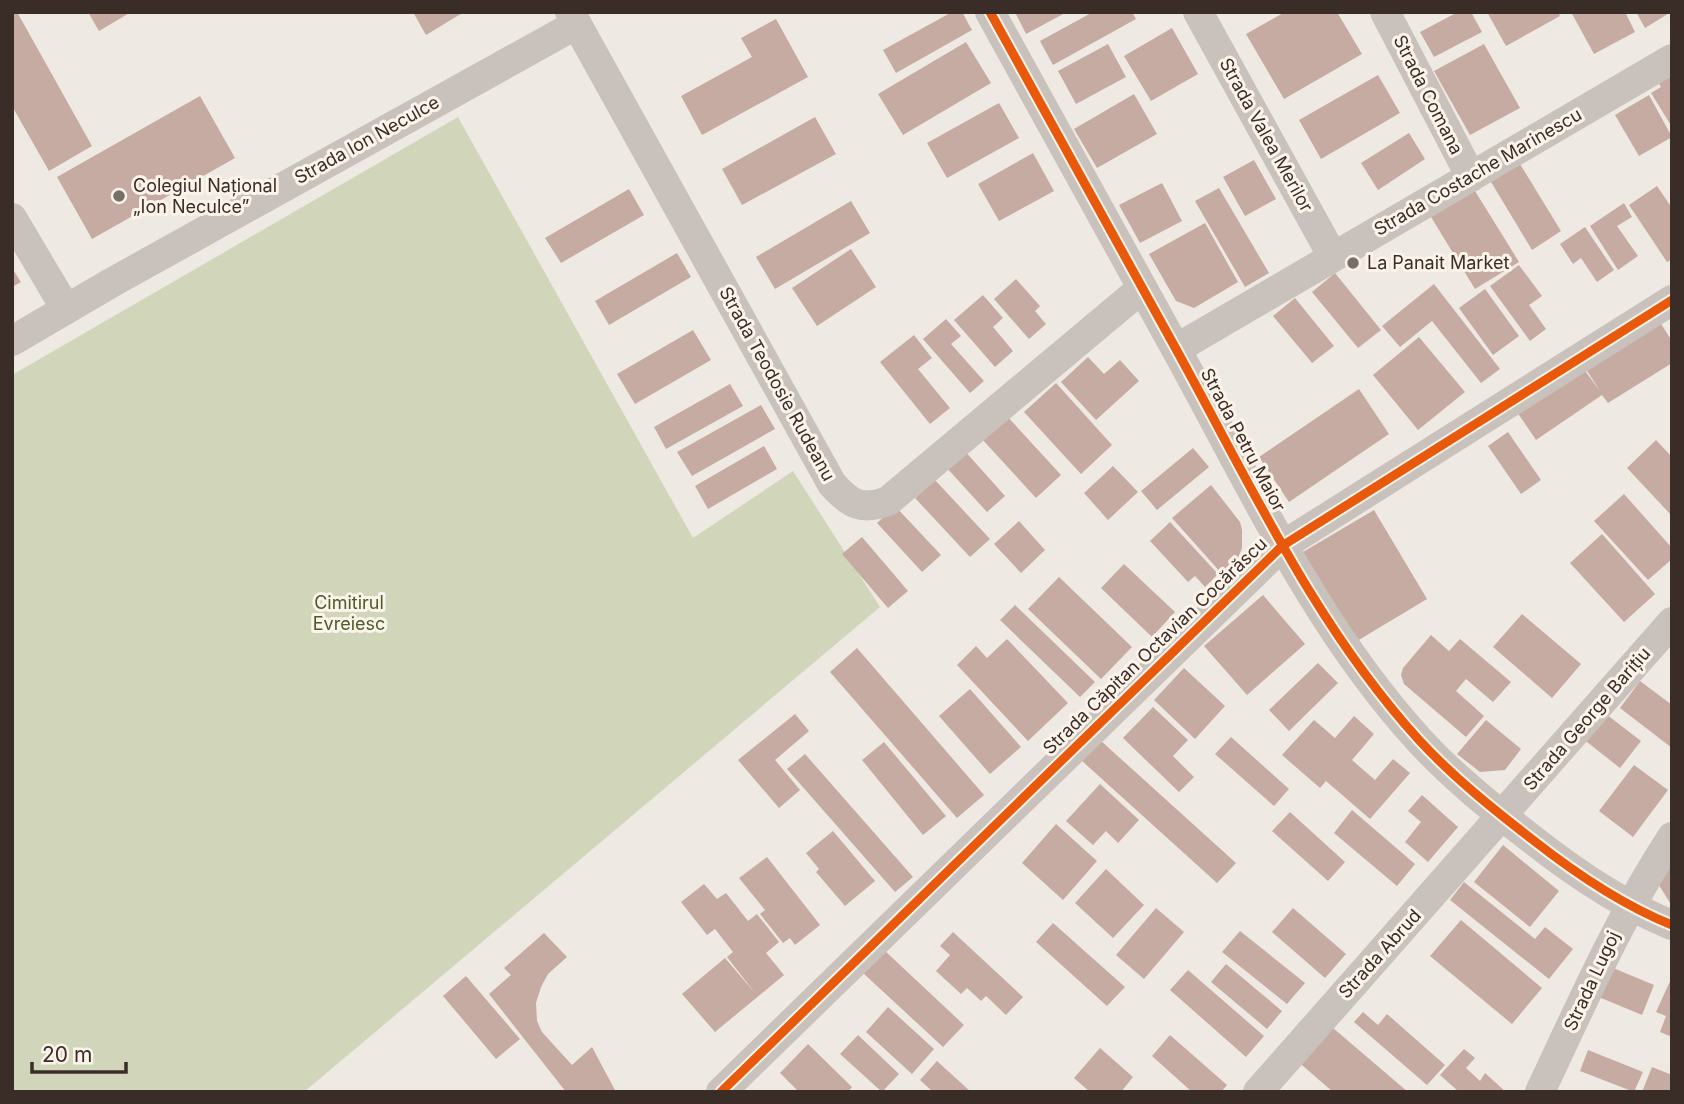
<svg xmlns="http://www.w3.org/2000/svg" width="1684" height="1104" font-family="Inter,sans-serif">
  <style>
    .green { fill: #d1d6bb }
    .building { fill: #c5aba2 }
    .lines { fill: none; stroke-linecap: round; stroke-linejoin: round }
    .minor { stroke: #c9c1bb; stroke-width: 30 }
    .cycleway-casing { stroke: #fcf3ea; stroke-width: 13 }
    .cycleway { stroke: #e8590c; stroke-width: 9 }
    .poi-dot { fill: #796f69; stroke: #fcf3ea; stroke-width: 2.5 }
    .labels { text-anchor: middle; stroke-width: 6; stroke-linejoin: round; paint-order: stroke }
    .street-label { font-size: 18px; fill: #3a2d28; stroke: #fcf3ea }
    .poi-label { font-size: 18px; fill: #3a2d28; stroke: #fcf3ea; text-anchor: start }
    .park-label { font-size: 18px; fill: #4b5c29; stroke: #fcf3ea }
  </style>
  <rect width="100%" height="100%" fill="#efe9e3"/>
  <!-- green -->
  <path class="green" d="M458,117L693,538L793,471L880,607L304,1092H12V375Z"/>
  <!-- building -->
  <path class="building" d="M12,12H17L92,146L49,171L12,106Z
    M88,12H131L99,31Z
    M413,12H464L426,35Z
    M952,12H962L972,30L896,73L883,50Z
    M1015,12H1067L1026,34Z
    M1093,12H1132L1136,19L1053,65L1040,41Z
    M1285,12H1337L1362,54L1284,99L1246,34Z
    M1458,12H1471L1482,32L1434,57L1420,32Z
    M1487,12H1558L1560,16L1506,46Z
    M1571,12H1625L1635,32L1594,54Z
    M1636,12H1671L1645,28Z
    M776,19L808,77L702,135L681,96L752,57L741,38Z
    M1172,28L1198,74L1151,101L1124,56Z
    M966,42L991,83L903,135L878,94Z
    M1108,44L1126,77L1076,104L1058,71Z
    M1484,44L1520,108L1470,135L1434,71Z
    M1672,74V127L1651,93L1661,87L1658,82Z
    M1378,75L1400,113L1321,159L1299,120Z
    M1134,94L1157,134L1097,168L1074,129Z
    M1649,95L1672,137L1639,156L1615,115Z
    M200,96L235,158L92,239L57,177Z
    M999,103L1019,138L947,178L927,143Z
    M815,117L836,154L742,205L722,169Z
    M1409,133L1425,159L1378,190L1361,163Z
    M1033,153L1054,191L999,221L978,184Z
    M1254,160L1276,199L1245,216L1223,177Z
    M1520,164L1561,231L1532,250L1491,182Z
    M1162,183L1182,221L1140,243L1119,205Z
    M1657,186L1672,208V259L1667,262L1629,205Z
    M1219,188L1269,273L1245,287L1195,201Z
    M629,189L644,215L561,263L545,238Z
    M1475,191L1519,262L1475,289L1431,217Z
    M851,201L870,233L775,289L756,257Z
    M1624,203L1632,217L1617,226L1638,256L1618,270L1590,226Z
    M1205,223L1238,282L1194,308L1176,301L1149,254Z
    M1585,227L1614,270L1597,282L1581,258L1573,264L1560,244Z
    M851,249L876,287L817,326L792,288Z
    M677,253L691,277L609,325L595,301Z
    M1519,265L1542,296L1529,305L1546,329L1530,341L1490,286Z
    M12,268L21,282L12,287Z
    M1335,273L1381,330L1358,348L1312,292Z
    M1016,279L1040,306L1035,311L1046,324L1029,339L994,299Z
    M1434,284L1500,369L1481,383L1432,321L1400,347L1382,326Z
    M1485,289L1519,336L1493,355L1459,308Z
    M983,295L1003,318L993,327L1013,351L995,367L954,320Z
    M1295,298L1334,346L1312,363L1273,316Z
    M946,319L961,336L951,344L984,381L970,393L923,339Z
    M1658,319L1672,341V363L1608,403L1602,395L1536,440L1517,412L1583,368L1600,391L1584,366Z
    M693,330L711,360L635,404L617,374Z
    M914,335L932,358L918,369L950,408L930,424L880,362Z
    M1419,337L1465,392L1418,430L1373,375Z
    M1088,357L1104,374L1120,360L1139,381L1096,420L1061,382Z
    M1056,383L1112,445L1081,474L1024,412Z
    M730,384L743,406L666,449L654,427Z
    M1359,389L1389,434L1289,502L1259,457Z
    M761,405L775,429L692,476L677,452Z
    M1006,415L1061,475L1036,498L981,438Z
    M1508,432L1541,480L1521,494L1488,446Z
    M1656,440L1672,457V516L1627,468Z
    M764,446L777,469L708,509L695,486Z
    M1193,448L1209,467L1157,510L1141,491Z
    M963,449L1005,496L987,512L945,466Z
    M1113,466L1138,492L1108,520L1084,493Z
    M935,480L990,539L970,557L915,498Z
    M1211,485L1240,522L1242,530V548L1238,558L1222,574L1172,518Z
    M1624,494L1672,548V559L1648,580L1594,521Z
    M895,506L941,555L922,572L877,523Z
    M1374,510L1427,599L1357,641L1303,552Z
    M1019,521L1045,550L1021,573L994,544Z
    M1170,522L1218,574L1205,587L1195,576L1188,582L1150,541Z
    M1602,534L1655,594L1624,622L1570,563Z
    M862,537L908,591L888,608L842,554Z
    M1124,564L1175,612L1152,637L1101,588Z
    M1059,577L1132,647L1101,679L1028,609Z
    M1263,595L1305,644L1247,695L1204,646Z
    M1015,605L1095,682L1080,697L1000,620Z
    M1522,614L1581,664L1552,698L1493,647Z
    M1431,635L1449,651L1460,639L1511,682L1493,702L1466,679L1456,691L1484,716L1466,737L1404,684L1401,675L1403,668Z
    M1007,639L1068,703L1028,741L957,665L976,646L987,658Z
    M857,648L984,795L957,818L830,672Z
    M1318,663L1338,683L1289,731L1269,710Z
    M1184,668L1225,706L1195,739L1154,700Z
    M1640,681L1672,705V748L1620,708Z
    M970,689L1021,747L990,774L939,716Z
    M1153,707L1188,740L1173,756L1194,777L1179,792L1123,738Z
    M1602,711L1641,741L1620,768L1582,738Z
    M795,714L809,731L775,760L800,790L779,808L738,760Z
    M1354,716L1374,734L1352,760L1375,780L1393,759L1410,773L1370,819L1326,781L1320,788L1282,755L1314,720L1335,738Z
    M1486,720L1521,749L1505,770L1480,772L1457,754Z
    M1231,737L1289,789L1274,806L1215,754Z
    M1100,740L1236,863L1217,883L1081,760Z
    M884,742L946,816L923,835L862,760Z
    M805,754L913,877L895,892L787,769Z
    M1634,765L1668,790L1633,837L1599,811Z
    M1100,784L1139,820L1118,843L1106,831L1093,845L1066,821Z
    M1422,795L1458,827L1428,862L1405,842L1421,822L1408,811Z
    M1352,810L1415,864L1397,886L1334,833Z
    M1290,812L1345,862L1328,881L1272,831Z
    M1056,824L1097,861L1063,900L1022,863Z
    M833,831L875,881L845,906L816,872L819,869L806,853Z
    M1503,845L1559,891L1530,927L1474,882Z
    M767,857L820,925L795,945L790,938L783,943L760,914L765,910L739,878Z
    M1672,861V906L1657,882Z
    M1106,869L1144,905L1113,938L1075,903Z
    M1464,882L1535,939L1545,927L1573,949L1549,979L1450,900Z
    M704,884L717,899L726,893L748,921L757,914L779,942L766,953L784,975L715,1032L682,994L725,958L755,993L727,957L733,952L715,929L707,935L681,902Z
    M1156,908L1184,932L1144,979L1116,955Z
    M1293,908L1346,954L1325,978L1272,932Z
    M1461,920L1542,988L1512,1024L1430,956Z
    M1053,923L1125,987L1107,1006L1036,942Z
    M1240,931L1305,983L1287,1004L1222,952Z
    M953,932L1023,997L1006,1015L986,996L981,1001L967,988L961,994L936,971L950,955L940,946Z
    M544,933L567,957L548,974L541,987L536,1003L537,1021L542,1032L572,1065L592,1047L616,1092H566L489,994L511,975L504,968Z
    M884,950L964,1025L943,1047L863,973Z
    M1226,964L1282,1011L1267,1029L1211,982Z
    M1606,965L1654,985L1642,1015L1594,995Z
    M1188,970L1264,1036L1246,1057L1170,990Z
    M466,976L520,1039L496,1059L443,996Z
    M1672,977V1037L1660,1032L1666,1016L1656,1012Z
    M888,1007L934,1049L912,1074L866,1032Z
    M1363,1012L1378,1025L1387,1014L1445,1065L1427,1085L1354,1022Z
    M1326,1022L1408,1092H1333L1295,1059Z
    M858,1035L899,1074L882,1092L840,1054Z
    M1170,1035L1227,1085L1221,1092H1192L1152,1056Z
    M808,1044L852,1087L848,1092H799L780,1073Z
    M1100,1048L1133,1077L1121,1092H1090L1074,1078Z
    M1464,1049L1475,1058L1466,1068L1480,1081L1485,1073L1506,1092H1459L1440,1075Z
    M1588,1050L1643,1072L1634,1092L1580,1071Z
    M937,1061L971,1092H933L920,1080Z
    M1652,1067L1672,1075V1092H1642Z"/>
  <g class="lines">
    <!-- minor -->
    <path class="minor" d="M570,12L832,484C850,504 861,511 888,501L1141,289
      M990,12C1052,125 1114,237 1176,349C1250,483 1315,626 1419,740C1453,777 1493,809 1533,840C1575,873 1622,905 1672,925
      M1198,12L1333,257
      M1385,12L1471,177
      M12,218L66,309
      M12,341L111,283L577,24
      M1176,349L1672,59
      M721,1092L1282,546L1672,300
      M1258,1092L1672,622
      M1540,1092C1581,1005 1619,918 1672,837"/>
    <!-- cycleway casing -->
    <g class="cycleway-casing">
      <path id="cycleway" d="M990,12C1052,125 1114,237 1176,349C1250,483 1315,626 1419,740C1453,777 1493,809 1533,840C1575,873 1622,905 1672,925
        M721,1092L1282,546L1672,300"/>
    </g>
    <!-- cycleway -->
    <use href="#cycleway" class="cycleway"/>
  </g>
  <!-- markers -->
  <g class="poi-dot">
    <circle cx="119" cy="196" r="7"/>
    <circle cx="1353" cy="263" r="7"/>
  </g>
  <g class="labels">
    <!-- street labels -->
    <g class="street-label">
      <text transform="translate(1428 95) rotate(63)" y="6">Strada Comana</text>
      <text transform="translate(1266 135) rotate(61)" y="6">Strada Valea Merilor</text>
      <text transform="translate(367 140) rotate(-29)" y="6">Strada Ion Neculce</text>
      <text transform="translate(1478 172) rotate(-30)" y="6">Strada Costache Marinescu</text>
      <text transform="translate(777 384) rotate(61)" y="6">Strada Teodosie Rudeanu</text>
      <text transform="translate(1243 440) rotate(62)" y="6">Strada Petru Maior</text>
      <text transform="translate(1155 646) rotate(-44)" y="6">Strada Căpitan Octavian Cocărăscu</text>
      <text transform="translate(1587 719) rotate(-49)" y="6">Strada George Barițiu</text>
      <text transform="translate(1380 954) rotate(-48)" y="6">Strada Abrud</text>
      <text transform="translate(1592 981) rotate(-65)" y="6">Strada Lugoj</text>
    </g>
    <!-- poi labels -->
    <g class="poi-label">
      <text x="133" y="192">Colegiul Național<tspan x="133" dy="21">„Ion Neculce”</tspan></text>
      <text x="1367" y="269">La Panait Market</text>
    </g>
    <!-- park labels -->
    <g class="park-label">
      <text x="349" y="609">Cimitirul<tspan x="349" dy="21">Evreiesc</tspan></text>
    </g>
  </g>
  <!-- border -->
  <rect width="1684" height="1104" fill="none" stroke="#3a2d28" stroke-width="28"/>
  <!-- scale -->
  <path d="M32 1062v10h94v-10" fill="none" stroke="#3a2d28" stroke-width="3.5"/>
  <text x="42" y="1062" font-size="21" fill="#3a2d28" stroke="#fcf3ea" stroke-width="5" paint-order="stroke">20 m</text>
</svg>
